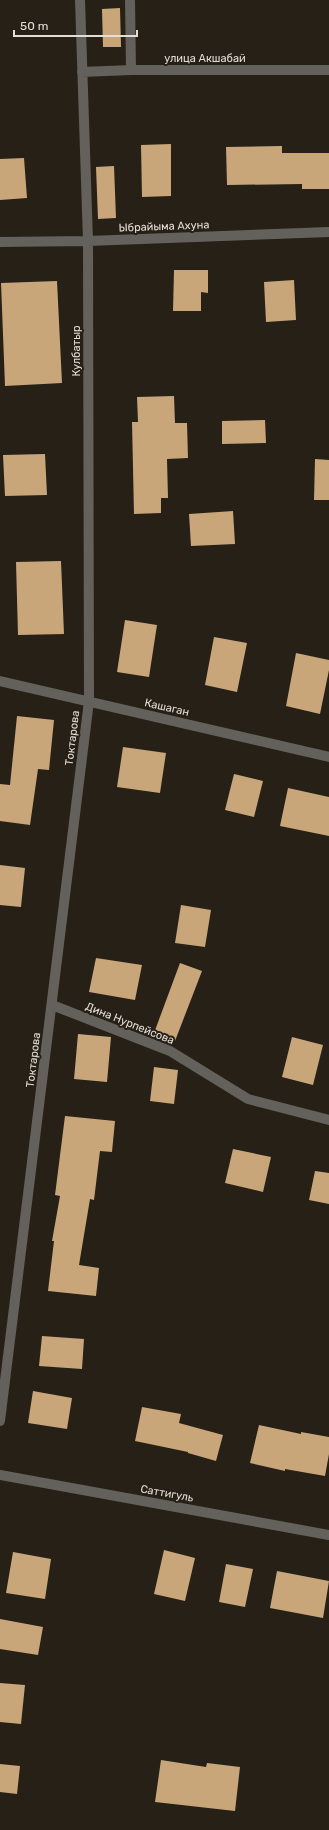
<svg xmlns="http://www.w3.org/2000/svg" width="329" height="1830" font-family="Rubik,sans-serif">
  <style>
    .building { fill: #c8a67a }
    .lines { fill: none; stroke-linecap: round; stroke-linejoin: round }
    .minor { stroke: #64605b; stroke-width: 10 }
    .labels { text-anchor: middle; stroke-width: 4; stroke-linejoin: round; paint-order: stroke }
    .street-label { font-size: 11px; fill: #e3ded7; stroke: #272017 }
  </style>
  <rect width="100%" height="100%" fill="#272017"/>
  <!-- building -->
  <path class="building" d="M120,8L121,47H103L102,9Z
    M171,144V196L142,197L141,145Z
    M282,146V153H329V189H302V184L227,185L226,147Z
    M24,158L27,198L0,200V159Z
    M114,166L116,218L98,219L96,167Z
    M174,270H208V293L201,292V311H173Z
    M294,280L296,320L266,322L264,282Z
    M57,281L62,383L5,386L1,283Z
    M174,396L175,423H187L188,458L167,459L168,498H161V513L134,514L132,422H138L137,397Z
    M265,420L266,443L222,444V421Z
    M45,454L47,495L5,496L3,455Z
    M315,459L329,460V500H314Z
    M233,511L235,544L191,546L189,514Z
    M61,561L64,634L18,635L16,562Z
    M125,620L157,625L149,677L117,672Z
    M214,637L247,643L237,692L205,685Z
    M296,653L329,660V670L320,714L286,706Z
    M17,716L54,720L49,770L38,769L30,825L0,821V784L10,785Z
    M123,747L166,753L160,793L117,787Z
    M234,774L263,781L254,817L225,810Z
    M288,788L329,797V836L280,826Z
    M0,865L25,868L21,907L0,905Z
    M181,905L211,910L205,947L175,943Z
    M96,958L142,965L135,1000L89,992Z
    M180,963L202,971L175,1041L154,1033Z
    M78,1034L111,1037L107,1082L74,1079Z
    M292,1037L323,1045L313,1085L282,1077Z
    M154,1067L178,1070L174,1104L150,1101Z
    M65,1116L115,1121L112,1152L100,1151L94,1200L90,1199L79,1265L99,1268L96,1296L48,1291L54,1241H52L60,1196L55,1195Z
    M233,1149L271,1157L263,1192L225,1183Z
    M315,1171L329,1173V1204L309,1200Z
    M42,1336L84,1339L82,1369L39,1366Z
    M33,1391L72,1398L67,1429L28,1423Z
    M142,1407L181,1414L179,1423L223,1435L216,1461L188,1453V1452L135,1441Z
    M259,1425L301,1434V1432L329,1437V1454L325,1476L285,1469V1471L250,1463Z
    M164,1550L195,1558L185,1601L154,1594Z
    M13,1552L51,1559L45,1599L6,1593Z
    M226,1564L253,1569L245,1607L219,1602Z
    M277,1571L329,1581L323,1618L270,1608Z
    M0,1619L43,1627L38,1655L0,1649Z
    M0,1683L25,1685L21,1724L0,1722Z
    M161,1760L206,1767L207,1763L240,1767L235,1811L155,1802Z
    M0,1764L20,1766L17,1794L0,1792Z"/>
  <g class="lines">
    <!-- minor -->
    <path class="minor" d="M130,0L131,70
      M82,72L131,70H329
      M0,242L88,241L329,232
      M0,681L329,757
      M52,1005L170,1051L248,1099L329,1120
      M0,1421L89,701L88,241L80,0
      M0,1475L329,1535"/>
  </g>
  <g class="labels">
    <!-- street labels -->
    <g class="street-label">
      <text x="205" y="62">улица Акшабай</text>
      <text transform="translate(164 226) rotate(-2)" y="4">Ыбрайыма Ахуна</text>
      <text transform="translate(76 351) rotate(-90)" y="4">Кулбатыр</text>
      <text transform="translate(167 707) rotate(13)" y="4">Кашаган</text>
      <text transform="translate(72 738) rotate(-83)" y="4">Токтарова</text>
      <text transform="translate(130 1023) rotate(22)" y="4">Дина Нурпейсова</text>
      <text transform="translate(33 1060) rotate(-83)" y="4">Токтарова</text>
      <text transform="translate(167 1493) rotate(10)" y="4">Саттигуль</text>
    </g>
  </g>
  <!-- scale -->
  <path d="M14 30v6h123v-6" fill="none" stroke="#e3ded7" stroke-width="2"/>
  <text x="20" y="30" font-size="12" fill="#e3ded7" stroke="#272017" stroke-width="3" paint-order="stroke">50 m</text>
</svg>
